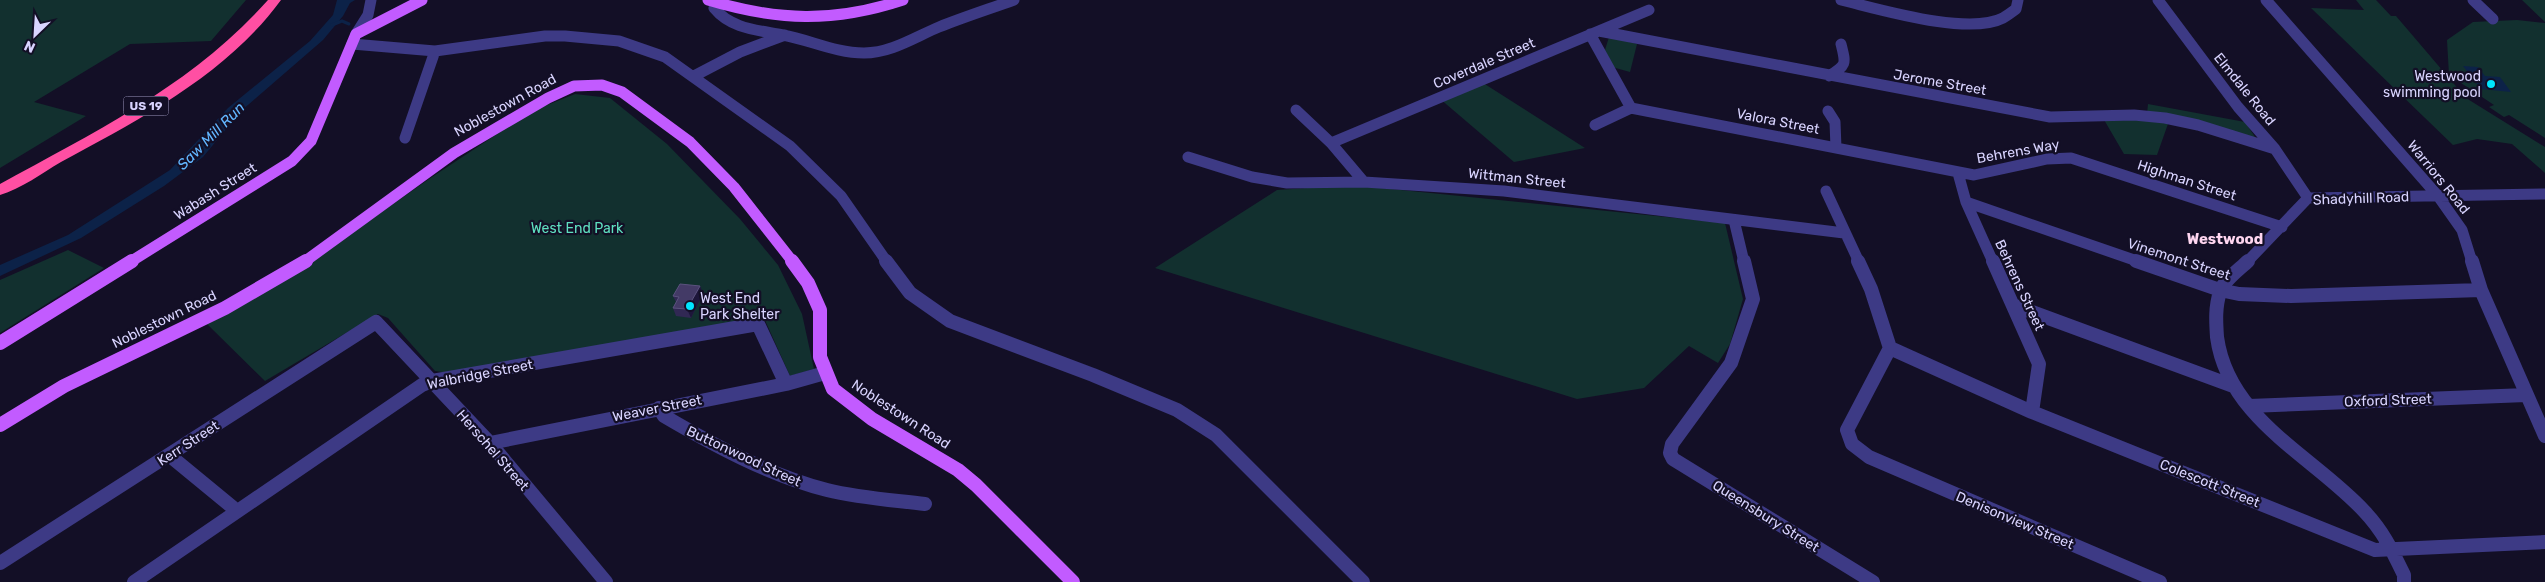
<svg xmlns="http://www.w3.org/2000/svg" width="2545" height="582" font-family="Rubik,sans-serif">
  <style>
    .green { fill: #12302f }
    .water { fill: #0c2248 }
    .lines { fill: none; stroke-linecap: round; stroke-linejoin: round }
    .stream { stroke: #0c2248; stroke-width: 3 }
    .minor-far1 { stroke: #3d3a85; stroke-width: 11 }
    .minor { stroke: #3d3a85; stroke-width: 14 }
    .major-far1 { stroke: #c25bff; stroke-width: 11 }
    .major { stroke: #c25bff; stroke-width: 14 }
    .highway { fill: #ff4fa3; fill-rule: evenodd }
    .wall { fill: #312854 }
    .shaded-wall { fill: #1d163a }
    .building { fill: #433a66; stroke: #5a527e }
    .poi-dot { fill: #00e5ff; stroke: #130f26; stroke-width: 2 }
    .labels { text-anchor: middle; stroke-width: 4.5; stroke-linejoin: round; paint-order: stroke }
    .shield { fill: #130f26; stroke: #9e99be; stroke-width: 1 }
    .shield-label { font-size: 12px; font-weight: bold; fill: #d9d4ff }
    .street-label { font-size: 14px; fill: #d9d4ff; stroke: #130f26 }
    .poi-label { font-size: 14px; fill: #d9d4ff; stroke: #130f26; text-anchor: end }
    .park-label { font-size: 14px; fill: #5fe0c0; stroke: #130f26 }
    .water-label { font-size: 15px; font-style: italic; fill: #62b6ff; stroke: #130f26 }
    .neighbourhood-label { font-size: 15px; font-weight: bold; fill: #ffd6f0; stroke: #130f26 }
  </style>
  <rect width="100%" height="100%" fill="#130f26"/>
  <!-- green -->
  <path class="green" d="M0,0H246L211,41L130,44L34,102L86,116L0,168Z
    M2356,0H2376L2391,16H2396L2466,98L2545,147V173L2512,144L2477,139L2453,145L2311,8L2364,10Z
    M2522,0H2545V22Z
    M2517,20L2545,23V138L2509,115L2504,117L2489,107L2494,105L2449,75L2447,40L2473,22Z
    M1609,37L1637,44L1630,72L1612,67L1605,50Z
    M1480,81L1585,148L1514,162L1439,98Z
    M575,94L610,98L667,144L740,219L778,265L802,314L814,369L790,376L764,318L449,373L435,371L388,318L378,314L265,381L207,324L296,272L429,179L532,111Z
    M2148,104L2245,122L2257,140L2147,114Z
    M2103,118L2169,121L2157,155L2124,154Z
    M1352,185L1725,223L1743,299L1730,344L1718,363L1689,346L1644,388L1577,399L1155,268L1277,190Z
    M68,250L104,268L0,333V280Z"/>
  <!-- water -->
  <path class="water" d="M337,0H355L350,3L343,16L323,40L241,111L203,157L164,186L81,238L0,276V265L68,235L170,170L228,108L310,41L333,15Z
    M2463,66L2478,67L2485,76L2500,77L2511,92L2481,89Z"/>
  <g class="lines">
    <!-- stream -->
    <path class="stream" d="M332,25L342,21L349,24"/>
    <!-- minor-far1 -->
    <path class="minor-far1" d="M1841,0C1879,9 1968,36 2003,18C2008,15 2012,12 2016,9L2018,0
      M2158,0L2238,107L2275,149L2308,198
      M2266,0L2438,196L2462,230L2472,262
      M2473,0L2493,19
      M717,3L714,8C731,29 758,30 783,35C810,40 836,53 864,53C891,53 915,37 939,27C964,17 989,9 1014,0
      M1599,31L2050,117L2134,115L2165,118L2198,125L2275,149
      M356,34L368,15L371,0
      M1590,34L1631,108
      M352,44L435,51L545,36H565L619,41L665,57L790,146L841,196L887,262
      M694,76L740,52L785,35
      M1829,76C1847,65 1846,64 1841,44
      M1296,110L1331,143L1364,182
      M1828,111L1835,122L1836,148
      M1595,125L1631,108L1974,175L2047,159L2071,158L2282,227
      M405,138L435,51
      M1331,143L1649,10
      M1188,157L1252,177L1287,183L1364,182L1504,191L1844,233
      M1958,173L1966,202L1993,262
      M1826,191L1859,262
      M1966,202L2140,262
      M1734,220L1744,262
      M2247,262L2308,198L2545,194"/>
    <!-- minor -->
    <path class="minor" d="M886,261L910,293L950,321L1093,375L1177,410L1216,435L1363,582
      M1744,261L1753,299L1731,363L1672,444L1670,453L1673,459L1873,582
      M1858,261L1871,289L1890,348L1847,430L1852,444L1869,457L2160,582
      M1993,261L2039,364L2032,412
      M2136,261L2220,290L2239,294L2291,296L2481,290
      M2248,261C2240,269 2223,281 2220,292C2215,307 2216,322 2217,337C2228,419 2313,456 2364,511C2383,531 2392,550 2404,575V582
      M2472,261L2481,290L2545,436
      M2013,305L2233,386
      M1890,348L2032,412L2375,550L2545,542
      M2249,406L2526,395
      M659,408L664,416C715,446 769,475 827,490C859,498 892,500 925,504
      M490,443L786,384L825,373
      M169,455L237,511
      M0,563L376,322L490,443L606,582
      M134,582L422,385L432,381L758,324L786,384"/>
    <!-- major-far1 -->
    <path class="major-far1" d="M708,0C778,21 833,23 903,0
      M130,262L292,161L311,141L356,34L422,0
      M304,262L454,153L548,98L574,86L602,85L622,92L690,142L734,187L793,262"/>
    <!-- major -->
    <path class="major" d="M792,261L808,283L820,310V357L833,389L872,419L958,470L976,485L1073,582
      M0,343L132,261
      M0,425L64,386L225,308L306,261"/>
    <!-- highway -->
    <path class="highway" d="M268,0H281C227,74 139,120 61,162C42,173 21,189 0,195V184C98,130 192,85 268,0Z"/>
  </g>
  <!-- wall -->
  <path class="wall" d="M700,286L703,294L691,318L676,316L673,308L676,302L673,296Z"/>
  <!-- shaded-wall -->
  <path class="shaded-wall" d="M700,286L703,294L691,318L687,309Z"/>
  <!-- building -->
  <path class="building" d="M680,284L700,286L687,309L673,308L679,297L673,296Z"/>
  <!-- markers -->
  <g class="poi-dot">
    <circle cx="2491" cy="84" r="5"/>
    <circle cx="690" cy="306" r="5"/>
  </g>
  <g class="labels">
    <!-- shield labels -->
    <rect class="shield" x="123.5" y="96.5" width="45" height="19" rx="4"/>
    <g class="shield-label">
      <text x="146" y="110">US 19</text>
    </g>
    <!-- street labels -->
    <g class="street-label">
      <text transform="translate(1484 63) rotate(-23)" y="5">Coverdale Street</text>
      <text transform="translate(1940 82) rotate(10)" y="5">Jerome Street</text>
      <text transform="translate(2245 89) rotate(51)" y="5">Elmdale Road</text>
      <text transform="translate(505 105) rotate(-29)" y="5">Noblestown Road</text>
      <text transform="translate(1778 121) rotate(11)" y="5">Valora Street</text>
      <text transform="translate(2018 151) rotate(-10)" y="5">Behrens Way</text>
      <text transform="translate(2439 177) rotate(51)" y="5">Warriors Road</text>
      <text transform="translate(1517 178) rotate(6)" y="5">Wittman Street</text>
      <text transform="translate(2187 180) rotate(18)" y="5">Highman Street</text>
      <text transform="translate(215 191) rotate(-32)" y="5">Wabash Street</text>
      <text transform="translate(2361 198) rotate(-2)" y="5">Shadyhill Road</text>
      <text transform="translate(2179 259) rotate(18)" y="5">Vinemont Street</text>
      <text transform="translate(2020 285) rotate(65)" y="5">Behrens Street</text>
      <text transform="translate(164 319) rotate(-26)" y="5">Noblestown Road</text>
      <text transform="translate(480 374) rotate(-11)" y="5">Walbridge Street</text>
      <text transform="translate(2388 400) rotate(-2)" y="5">Oxford Street</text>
      <text transform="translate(657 408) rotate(-11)" y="5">Weaver Street</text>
      <text transform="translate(901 414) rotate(33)" y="5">Noblestown Road</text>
      <text transform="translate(188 443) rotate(-33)" y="5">Kerr Street</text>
      <text transform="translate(493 450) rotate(49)" y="5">Herschel Street</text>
      <text transform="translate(744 456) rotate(25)" y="5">Buttonwood Street</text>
      <text transform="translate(2210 483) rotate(22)" y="5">Colescott Street</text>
      <text transform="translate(1766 516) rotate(32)" y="5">Queensbury Street</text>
      <text transform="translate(2015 520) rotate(23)" y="5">Denisonview Street</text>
    </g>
    <!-- poi labels -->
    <g class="poi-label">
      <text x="2481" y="81">Westwood<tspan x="2481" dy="16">swimming pool</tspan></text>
      <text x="700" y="303" text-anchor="start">West End<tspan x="700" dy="16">Park Shelter</tspan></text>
    </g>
    <!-- park labels -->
    <g class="park-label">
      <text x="577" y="233">West End Park</text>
    </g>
    <!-- water labels -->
    <g class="water-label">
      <text transform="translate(211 136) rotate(-45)" y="5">Saw Mill Run</text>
    </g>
    <!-- neighbourhood labels -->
    <g class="neighbourhood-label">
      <text x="2225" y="244">Westwood</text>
    </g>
  </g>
  <!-- north arrow -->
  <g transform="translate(35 35) rotate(205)" stroke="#130f26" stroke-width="4" paint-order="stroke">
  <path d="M0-4L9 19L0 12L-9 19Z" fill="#d9d4ff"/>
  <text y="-8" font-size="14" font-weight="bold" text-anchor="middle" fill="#d9d4ff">N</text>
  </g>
</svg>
